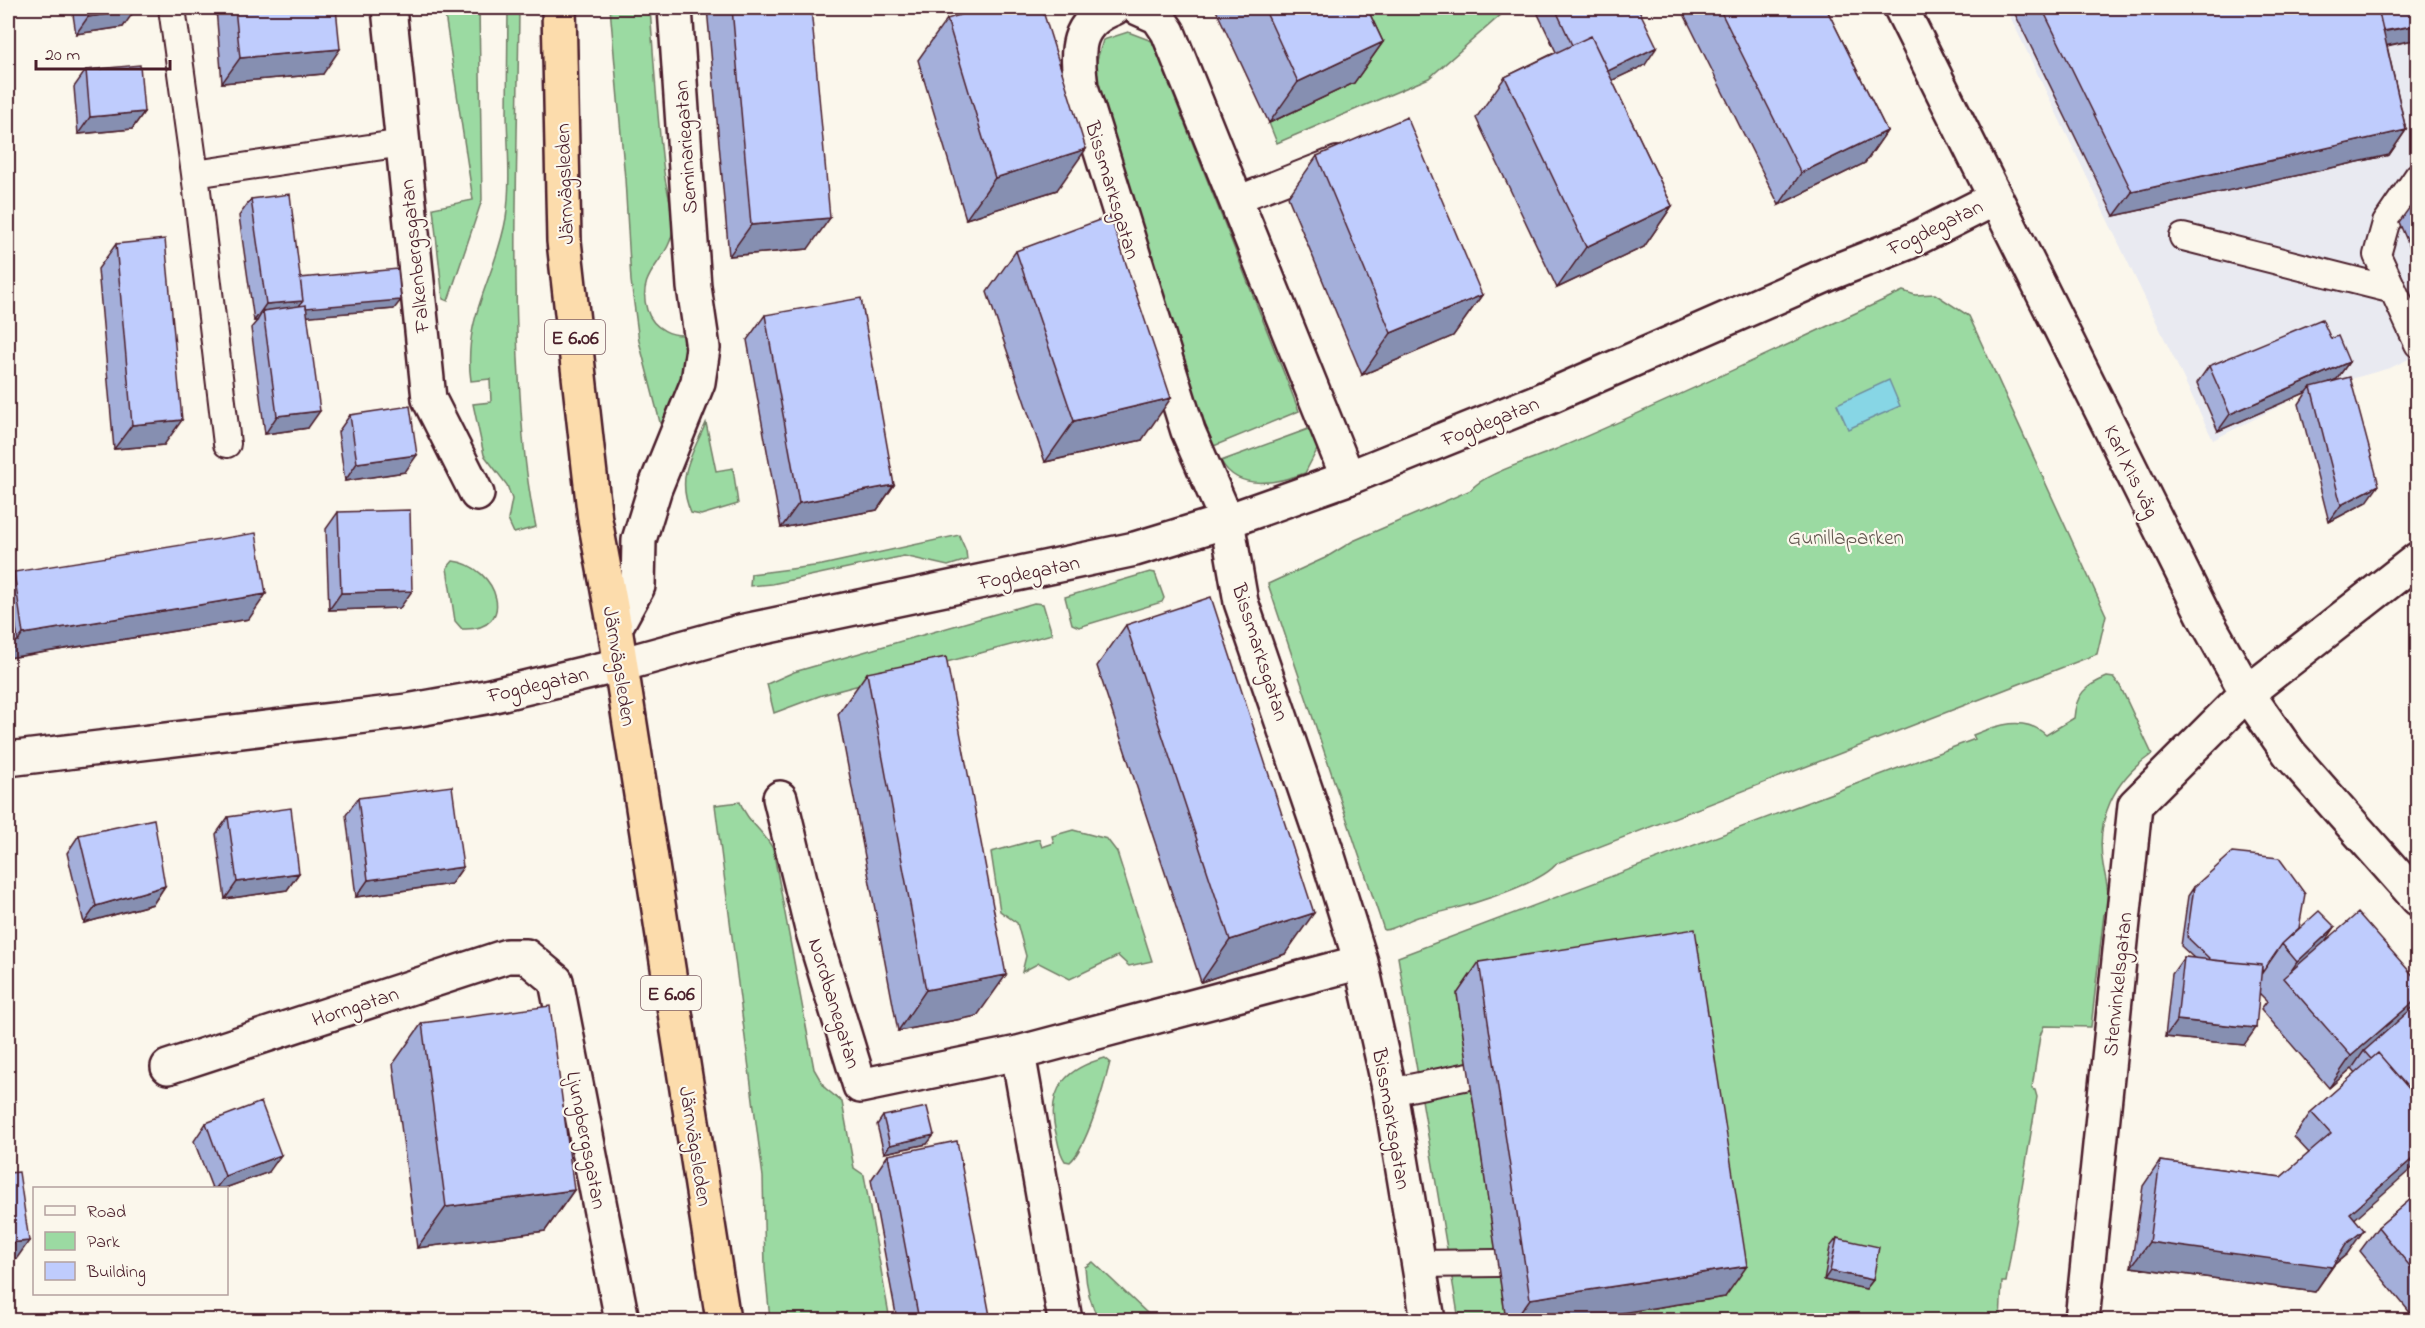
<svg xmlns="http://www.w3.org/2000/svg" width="2425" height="1328" font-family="'Indie Flower',sans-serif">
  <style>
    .built { fill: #e9eaf1 }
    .green { fill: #9bdaa2; stroke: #727c66; stroke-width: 1.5 }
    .water { fill: #87d6e5; stroke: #6f8d9b; stroke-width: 1.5 }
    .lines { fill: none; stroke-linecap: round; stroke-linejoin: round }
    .service-casing { stroke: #4a1f2b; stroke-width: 30 }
    .minor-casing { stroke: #4a1f2b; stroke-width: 38 }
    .tertiary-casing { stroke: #4a1f2b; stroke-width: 38 }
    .trunk-casing { stroke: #4a1f2b; stroke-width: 38 }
    .service { stroke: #fbf7ec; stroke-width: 26 }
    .minor { stroke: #fbf7ec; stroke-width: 33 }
    .tertiary { stroke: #fbf7ec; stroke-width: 33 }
    .trunk { stroke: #fcdcac; stroke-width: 33 }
    .wall { fill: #a4afda; stroke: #4a1f2b; stroke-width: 1.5 }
    .shaded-wall { fill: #868fb1; stroke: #4a1f2b; stroke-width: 1.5 }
    .building { fill: #bfccfd; stroke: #4a1f2b; stroke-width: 1.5 }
    .labels { text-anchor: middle; stroke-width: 4.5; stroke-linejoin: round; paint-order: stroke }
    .shield { fill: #fbf7ec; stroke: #7f6065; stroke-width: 1.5 }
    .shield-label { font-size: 20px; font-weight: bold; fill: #4a1f2b }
    .street-label { font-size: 21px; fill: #4a1f2b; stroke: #fbf7ec }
    .park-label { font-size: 21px; fill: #62574f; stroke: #fbf7ec }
  </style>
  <rect width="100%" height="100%" fill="#fbf7ec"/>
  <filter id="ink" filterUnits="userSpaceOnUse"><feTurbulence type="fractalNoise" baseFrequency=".0167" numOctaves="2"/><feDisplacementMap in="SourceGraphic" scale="12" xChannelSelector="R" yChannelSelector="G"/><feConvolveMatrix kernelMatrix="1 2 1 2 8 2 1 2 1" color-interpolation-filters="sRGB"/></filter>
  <g filter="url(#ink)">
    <!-- built -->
    <path class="built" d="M2006,8H2417V355L2390,368L2311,390L2213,440Z"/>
    <!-- green -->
    <path class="green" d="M444,8H479L482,200L448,301L443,299L433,208L473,200Z
      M508,8H519C518,125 513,242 518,359C521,416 524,472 536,527L514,533L508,520L512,499L507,485L484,455L473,404L491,402L490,379L471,381C462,318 496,277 506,218C511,184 508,151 507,117C507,81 508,44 508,8Z
      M610,8H650C654,62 657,118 664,172C666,190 674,209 673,227C671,261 635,271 647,310C653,329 673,338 691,334L690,375L663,434L639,341L631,281L625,179Z
      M1319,8H1501L1503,13L1429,78L1277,143L1269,123L1354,83Z
      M1128,32L1152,41L1299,411L1209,448L1092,76L1103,40Z
      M1903,291L1915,295L1935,294L1969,316L2106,615L2097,654L1557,863C1542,885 1450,912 1422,916C1408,918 1399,929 1384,930L1268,584L1325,558L1353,541L1471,490C1481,475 1533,459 1552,451C1670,401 1786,345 1903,291Z
      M706,423L716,471L733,468L738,504L701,515L691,513C675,477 692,455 706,423Z
      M1311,428L1318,448L1305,473C1278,483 1238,492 1221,461Z
      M959,535L966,551L967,560L948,566L904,556L772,584L750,586L751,574L822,565Z
      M453,561C498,566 519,632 462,629L455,621L447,568Z
      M1150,572L1155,573L1164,598L1162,602L1079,627L1072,624L1065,597Z
      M1034,603L1043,604L1052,634L822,695L774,713L767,684L794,672Z
      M2107,677L2114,678L2120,686L2152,754C2114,780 2095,819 2103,865C2106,882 2112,898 2104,914L2091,1027L2044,1026L2040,1036L2032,1088L2035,1090L2037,1097L2006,1282H2002L2000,1320H1575L1724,1297L1457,994L1506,1320H1459L1398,957L1975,739L1973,735C1997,725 2024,715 2046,735L2074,718C2076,694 2085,686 2107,677Z
      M740,802C747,822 764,831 773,849L814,1069L825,1088L842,1102L854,1168L864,1175L890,1320H770L765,1268L763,1177L715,805Z
      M1073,830L1107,839L1117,852L1152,961L1129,966L1118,956L1070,979L1039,963L1022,972L1026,956L1017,923L1000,911L991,852L1039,839L1042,847L1054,843L1052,836Z
      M1105,1058L1110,1062C1104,1086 1087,1147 1070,1162L1065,1161C1058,1151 1058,1140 1055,1129C1047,1088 1067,1068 1105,1058Z
      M1093,1262L1147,1313L1152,1320H1099C1090,1304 1086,1286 1085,1267Z"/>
    <!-- water -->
    <path class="water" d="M1889,380L1900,406L1848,429L1837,404Z"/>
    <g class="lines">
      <!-- service casing -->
      <g class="service-casing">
        <path id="service" d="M172,8L195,174L403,143
          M195,174L227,444
          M2418,176L2386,223L2377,255L2418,344
          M1236,200L1337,160
          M2183,237L2393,290
          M1390,1092L1469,1076
          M1418,1264L1497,1263"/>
      </g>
      <!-- minor casing -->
      <g class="minor-casing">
        <path id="minor" d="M389,8L429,399L477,494
          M1114,8C1075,23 1076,50 1081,87L1188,431L1227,521L1241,602L1325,847L1361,962L1390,1092L1428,1320
          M1138,8L1158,17L1168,32L1348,478
          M615,628L638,586L639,540L655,488L698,382L703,348L694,287L675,8
          M780,798L812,929L860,1086L1018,1053L1361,962
          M1018,1053L1065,1320
          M168,1067L507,956H526L556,981L622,1320
          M2082,1320L2135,805L2247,693L2418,559"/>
      </g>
      <!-- tertiary casing -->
      <g class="tertiary-casing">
        <path id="tertiary" d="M1901,8L2205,618L2247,693L2289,753L2418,899
          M8,759L407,711L486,697L620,665L740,632L1135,549L1227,521L1348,478L1541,400L1833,272L1907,243L1996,198"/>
      </g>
      <!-- trunk casing -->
      <g class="trunk-casing">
        <path id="trunk" d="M559,8L564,241L595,520L615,628L723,1320"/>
      </g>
      <!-- service -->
      <use href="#service" class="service"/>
      <!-- minor -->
      <use href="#minor" class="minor"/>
      <!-- tertiary -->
      <use href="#tertiary" class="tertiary"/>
      <!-- trunk -->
      <use href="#trunk" class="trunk"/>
    </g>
    <!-- wall -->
    <path class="wall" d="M72,8H134L123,27L76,34Z
      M216,8H336L323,74L222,83Z
      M707,8H811L808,249L729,256Z
      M1215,8H1367L1383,42L1354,83L1269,123Z
      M1542,8H1638L1645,65L1612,80L1672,206L1644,247L1557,288L1476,118L1505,77L1556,52L1538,14Z
      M1681,8H1826L1887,131L1865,163L1779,205Z
      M2012,8H2418V39L2387,46L2406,130L2389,155L2114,216Z
      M947,19L1057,190L966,219L918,60Z
      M86,70L144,112L132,129L78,134L74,87Z
      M1317,156L1482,295L1453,336L1362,375L1288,197Z
      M2418,196V266L2399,222Z
      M251,199L300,278L394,309L307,316L308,428L265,434L251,328L257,321H254L239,216Z
      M116,244L164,445L114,449L98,269Z
      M1016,251L1142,440L1045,462L987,292Z
      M765,315L894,485L877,510L781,528L747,340Z
      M2331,339L2349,362L2337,379L2331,382L2367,502L2329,522L2299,404L2307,392L2218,431L2197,383L2209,366Z
      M350,415L405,472L345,481L338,432Z
      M338,512L400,608L329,610L326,529Z
      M14,572L249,619L8,658L9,579Z
      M1126,625L1285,954L1201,982L1097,666Z
      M867,673L977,1016L898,1031L838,714Z
      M358,798L463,867L451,884L356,897L346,815Z
      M228,817L299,873L287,890L225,899L216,834Z
      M79,835L165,886L153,904L84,923L67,853Z
      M2194,887L2299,928L2335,927L2325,941L2418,981V1003L2416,1005L2355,1218L2347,1254L2334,1265L2315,1292L2131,1267L2143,1186L2160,1161L2281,1177L2309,1153L2294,1137L2311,1112L2356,1073L2352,1068L2353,1067L2329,1088L2261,1009L2267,1001L2259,993L2244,1045L2165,1037L2172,974L2184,957L2194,958L2181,946L2188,896Z
      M1479,962L1725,1297L1575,1320H1506L1457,994Z
      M422,1023L574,1190L545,1231L417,1248L393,1064Z
      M883,1116L927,1144L884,1153L877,1125Z
      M206,1123L269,1172L225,1188H212L194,1141Z
      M888,1155L986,1320H897L871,1180Z
      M2418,1193V1320H2416L2360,1251L2378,1227Z
      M1837,1238L1873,1280L1866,1289L1824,1280L1830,1247Z"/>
    <!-- shaded-wall -->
    <path class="shaded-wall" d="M135,10L123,27L76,34L88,17Z
      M2418,25V39L2365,50L2377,33Z
      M1383,42L1354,83L1269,123L1298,82Z
      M1657,47L1645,65L1577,97L1589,80Z
      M340,49L323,74L222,83L240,58Z
      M144,112L132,129L78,134L90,117Z
      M2406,130L2389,155L2114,216L2132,192Z
      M1887,131L1865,163L1779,205L1801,173Z
      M1086,149L1057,190L966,219L995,178Z
      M1672,206L1644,247L1557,288L1586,247Z
      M830,218L808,249L729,256L751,225Z
      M1482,295L1453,336L1362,375L1391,333Z
      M401,300L394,309L265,320L263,311L257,321H254L266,304L303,301Z
      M2349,362L2337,379L2312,390L2311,387L2307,392L2218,431L2230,414Z
      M1171,398L1142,440L1045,462L1074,421Z
      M320,411L308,428L265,434L277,416Z
      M182,420L164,445L114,449L132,425Z
      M417,455L405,472L345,481L357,463Z
      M894,485L877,510L781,528L799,503Z
      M2379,485L2367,502L2329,522L2341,505Z
      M412,591L400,608L329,610L341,593Z
      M266,594L249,619L8,658V643L18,641L23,634Z
      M463,867L451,884L356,897L368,880Z
      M299,873L287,890L225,899L237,882Z
      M165,886L153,904L84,923L96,906Z
      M1314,913L1285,954L1201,982L1230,940Z
      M2335,927L2306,969L2285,980L2297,962Z
      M1006,975L977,1016L898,1031L926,990Z
      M2418,998V1003L2404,1022L2364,1051L2353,1067L2329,1088L2351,1056Z
      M2177,1020L2256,1028L2244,1045L2165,1037Z
      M8,1098H12L8,1104Z
      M934,1135L927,1144L884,1153L890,1145Z
      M2418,1154V1163L2333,1238L2350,1213Z
      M281,1155L269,1172L225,1188H216L225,1176Z
      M574,1190L545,1231L417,1248L446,1207Z
      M2364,1230L2347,1254L2331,1267H2332L2315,1292L2131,1267L2149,1242L2347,1243Z
      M29,1241L17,1258L8,1259V1243Z
      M1747,1266L1725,1297L1575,1320H1515L1530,1299Z
      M1830,1271L1873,1280L1866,1289L1824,1280Z
      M990,1316L986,1320H964Z"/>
    <!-- building -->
    <path class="building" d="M87,8H134L135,10L88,17Z
      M235,8H336L340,49L240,58Z
      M732,8H811L830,218L751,225Z
      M982,8H1042L1086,149L995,178L947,19Z
      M1264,8H1367L1383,42L1298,82Z
      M1555,8H1638L1657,47L1608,71L1591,36L1572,45Z
      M1719,8H1826L1887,131L1801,173Z
      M2042,8H2378L2406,130L2132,192Z
      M2378,8H2418V25L2383,31Z
      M1591,36L1672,206L1586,247L1505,77Z
      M140,65L144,112L90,117L86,70Z
      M1407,117L1482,295L1391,333L1317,156Z
      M290,194L303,301L266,304L251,199Z
      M1110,216L1171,398L1074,421L1016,251Z
      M165,239L182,420L132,425L116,244Z
      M398,269L401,300L306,308V305L299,306L303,301L300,278Z
      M861,298L894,485L799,503L765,315Z
      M306,305L320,411L277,416L263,311Z
      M2322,319L2331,339L2338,336L2349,362L2230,414L2209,366Z
      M2350,377L2379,485L2341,505L2311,387Z
      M410,406L417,455L357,463L350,415Z
      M410,510L412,591L341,593L338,512Z
      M256,533L266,594L23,634L14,572Z
      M9,579L18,641L8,643V580Z
      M1211,597L1314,913L1230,940L1126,625Z
      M946,657L1006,975L926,990L867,673Z
      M452,786L463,867L368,880L358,798Z
      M291,808L299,873L237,882L228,817Z
      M154,819L165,886L96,906L79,835Z
      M2232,853L2279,858L2305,894L2299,928L2282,944L2262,973V965L2211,960L2187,937L2194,887Z
      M2319,911L2335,927L2297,962L2282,944Z
      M2358,913L2418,981V998L2351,1056L2283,978Z
      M1695,929L1747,1266L1530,1299L1479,962Z
      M2184,957L2262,965L2256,1028L2177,1020Z
      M2416,1005L2418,1007V1099L2378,1053L2371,1059L2364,1051Z
      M550,1006L574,1190L446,1207L422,1023Z
      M8,1026H9L12,1098H8Z
      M2378,1053L2418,1099V1154L2350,1213L2364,1230L2347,1243L2332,1267L2149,1242L2160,1161L2281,1177L2331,1134L2311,1112Z
      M261,1102L281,1155L225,1176L206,1123Z
      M927,1107L934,1135L890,1145L883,1116Z
      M957,1141L990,1316L964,1320H919L888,1155Z
      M19,1172L29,1241L8,1243V1173Z
      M2418,1193V1276L2378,1227Z
      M1837,1238L1879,1247L1873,1280L1830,1271Z"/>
  </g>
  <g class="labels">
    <!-- shield labels -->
    <g class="shield">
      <rect x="545" y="320" width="60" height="34" rx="4.5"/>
      <rect x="641" y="976" width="60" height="34" rx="4.5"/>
    </g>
    <g class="shield-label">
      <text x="575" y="344">E 6.06</text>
      <text x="671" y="1000">E 6.06</text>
    </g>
    <!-- street labels -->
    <g class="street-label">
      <text transform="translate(685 147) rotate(-94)" y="7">Seminariegatan</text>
      <text transform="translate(564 184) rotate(-92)" y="7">Järnvägsleden</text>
      <text transform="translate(1113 190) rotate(73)" y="7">Bissmarksgatan</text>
      <text transform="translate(1935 227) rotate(-26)" y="7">Fogdegatan</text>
      <text transform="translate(414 256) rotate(-96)" y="7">Falkenbergsgatan</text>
      <text transform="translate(1490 421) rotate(-22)" y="7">Fogdegatan</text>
      <text transform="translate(2132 471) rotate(64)" y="7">Karl XI:s väg</text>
      <text transform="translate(1029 572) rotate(-12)" y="7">Fogdegatan</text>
      <text transform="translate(1261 652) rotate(72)" y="7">Bissmarksgatan</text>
      <text transform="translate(620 666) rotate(81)" y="7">Järnvägsleden</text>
      <text transform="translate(538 684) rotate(-13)" y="7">Fogdegatan</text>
      <text transform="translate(2117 984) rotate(-84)" y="7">Stenvinkelsgatan</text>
      <text transform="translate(835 1003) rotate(73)" y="7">Nordbanegatan</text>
      <text transform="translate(355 1006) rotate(-18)" y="7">Horngatan</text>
      <text transform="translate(1392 1119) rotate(80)" y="7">Bissmarksgatan</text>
      <text transform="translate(587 1140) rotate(79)" y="7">Ljungbergsgatan</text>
      <text transform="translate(696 1146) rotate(81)" y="7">Järnvägsleden</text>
    </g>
    <!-- park labels -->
    <g class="park-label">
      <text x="1846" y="544">Gunillaparken</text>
    </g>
  </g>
  <!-- margin -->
  <rect width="2425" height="1328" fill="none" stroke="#fbf7ec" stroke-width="30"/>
  <rect x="15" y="15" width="2395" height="1298" fill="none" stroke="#4a1f2b" stroke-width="2" filter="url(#ink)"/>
  <!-- legend -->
  <rect x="33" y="1187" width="195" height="108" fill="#fbf7ec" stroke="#b4a19f" stroke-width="1.5"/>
  <rect x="45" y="1206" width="30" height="9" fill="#fbf7ec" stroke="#b4a19f" stroke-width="1.5"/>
  <text x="87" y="1217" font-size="18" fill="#4a1f2b">Road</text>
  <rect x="45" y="1232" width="30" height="18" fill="#9bdaa2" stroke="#b4a19f" stroke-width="1.5"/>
  <text x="87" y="1247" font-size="18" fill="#4a1f2b">Park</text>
  <rect x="45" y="1262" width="30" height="18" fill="#bfccfd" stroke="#b4a19f" stroke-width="1.5"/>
  <text x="87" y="1277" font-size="18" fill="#4a1f2b">Building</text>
  <!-- scale -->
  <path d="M36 60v9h134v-9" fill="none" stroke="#4a1f2b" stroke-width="3"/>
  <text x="45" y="60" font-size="18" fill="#4a1f2b" stroke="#fbf7ec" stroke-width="4.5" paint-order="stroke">20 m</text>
</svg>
